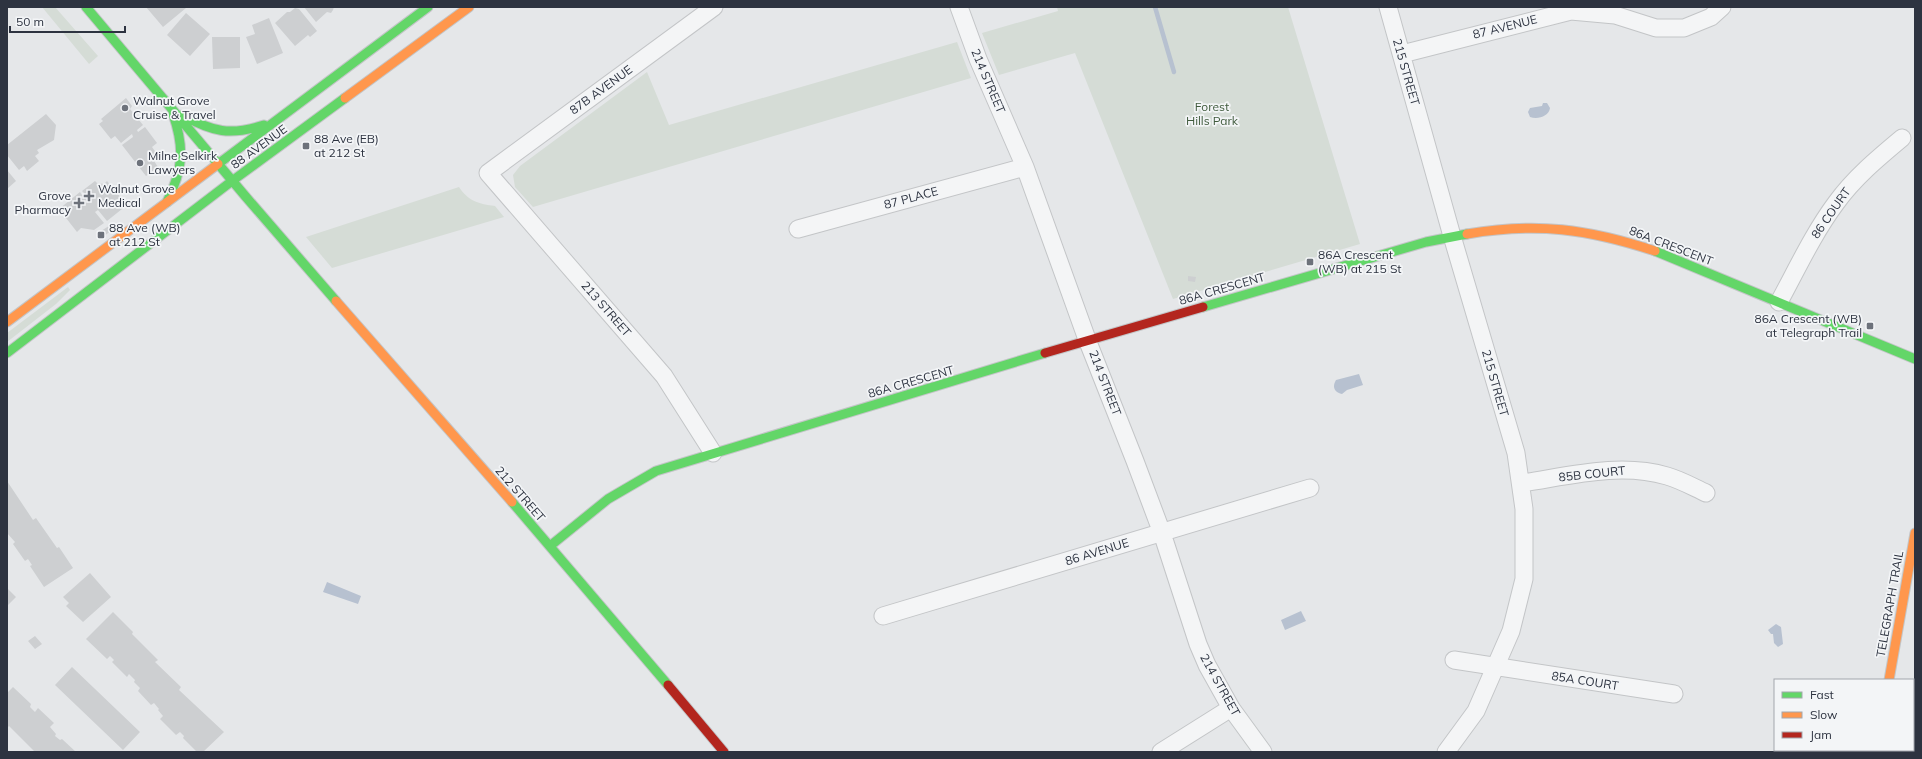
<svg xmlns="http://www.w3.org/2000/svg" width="1922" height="759" font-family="Mulish,sans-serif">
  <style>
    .green { fill: #d5dcd6 }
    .water { fill: #b7c1d0 }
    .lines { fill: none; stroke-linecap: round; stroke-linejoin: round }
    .stream { stroke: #b7c1d0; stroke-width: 4.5 }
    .building { fill: #cdcfd1 }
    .street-casing { stroke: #c3c5c7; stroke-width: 19 }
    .fast-casing { stroke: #c3c5c7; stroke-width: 11 }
    .slow-casing { stroke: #c3c5c7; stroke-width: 11 }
    .jam-casing { stroke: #c3c5c7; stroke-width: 11 }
    .street { stroke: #f4f5f6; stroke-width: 17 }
    .fast { stroke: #63d668; stroke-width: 9 }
    .slow { stroke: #ff974d; stroke-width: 9 }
    .jam { stroke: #b3261e; stroke-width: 9 }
    .poi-dot { fill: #6d727b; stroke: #f3f5f7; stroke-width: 1.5 }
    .labels { text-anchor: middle; stroke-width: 3.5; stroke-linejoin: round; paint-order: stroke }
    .street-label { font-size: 12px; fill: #2d3340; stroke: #f3f5f7 }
    .poi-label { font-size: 12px; fill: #2d3340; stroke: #f3f5f7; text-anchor: start }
    .park-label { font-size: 12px; fill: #3f5a3c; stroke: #f3f5f7 }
  </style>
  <rect width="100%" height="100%" fill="#e5e7e9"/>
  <!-- green -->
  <path class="green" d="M42,7H55L98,56L89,64Z
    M1057,7H1288L1360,244L1173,299L1075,53L999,75L982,33L1058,11Z
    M957,42L971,78L533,207L515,187L513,175L520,166L647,72L669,125Z
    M459,187C468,201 479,204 495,206L504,217L332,268L306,237Z
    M68,287L70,290L56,304L7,342V333Z"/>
  <!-- water -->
  <path class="water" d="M1543,103H1547L1550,108C1549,116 1538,120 1530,117L1528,112L1530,108L1542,106Z
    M1359,374L1363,385L1347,390L1342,394C1334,392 1332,387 1336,380Z
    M327,582L361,596L358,604L323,592Z
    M1301,611L1306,621L1285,630L1281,620Z
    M1776,624L1781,627L1783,644L1778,647L1774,643L1773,634H1771L1768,630Z"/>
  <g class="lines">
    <!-- stream -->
    <path class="stream" d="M1155,7L1174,72"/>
  </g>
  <!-- building -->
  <path class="building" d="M146,7H185L186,8L163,27Z
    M304,7H334L333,10L331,13L327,12L316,22Z
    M295,8L299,9L317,31L310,37L308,35L295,46L275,23L287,12H290Z
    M186,13L210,34L190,56L167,35Z
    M269,18L283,53L257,64L246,37L255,34L252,25Z
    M212,37H240V68L213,69Z
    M126,98L132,106L130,109L143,125L137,130L138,132L145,127L157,143L152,147L159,157L154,161L158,167L146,176L122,145L133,137L132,134L121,143L115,136L111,139L99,124L103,121L101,119Z
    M46,114L56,125L54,140L37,150L39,153L35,156L39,161L27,171L24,166L19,170L7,155V145Z
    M7,170L16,181L7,189Z
    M95,181L97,183L104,184L107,181L127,205L107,221L98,210L95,212L104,223L94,230L81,228L77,232L59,209L80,192L82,195L84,193L82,191Z
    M112,224L115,228L104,236L101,231Z
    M1188,276L1196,277L1195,282L1188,281Z
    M7,481L33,520L36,518L57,548L59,547L73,568L44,587L30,566L32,565L28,559L25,561L13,544L15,542L7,533Z
    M90,573L111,597L83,622L66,606L69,603L63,597Z
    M7,588L16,597L7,606Z
    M113,612L133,632L132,634L158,660L155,662L181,687L179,690L224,732L203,752H197L183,738L184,736L180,732L176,735L160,719L163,716L158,710L159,709L154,703L151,705L138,691L140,688L134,682L135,680L129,674L127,677L112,662L114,660L110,656L107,659L86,639Z
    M35,636L42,644L35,649L28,641Z
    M72,667L140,732L123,750L55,685Z
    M13,687L31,704L30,707L35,712L38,708L54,723L50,727L56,734L55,736L60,740L62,739L76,752H35L9,726L7,728V693Z"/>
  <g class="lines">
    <!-- street casing -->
    <g class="street-casing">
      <path id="street" d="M959,7L978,59L1025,167L1088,342L1135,461L1162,533L1198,644L1207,665L1231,708L1263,752
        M1388,7L1452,236L1516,453L1524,509V579L1511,631L1476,711L1446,752
        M1402,54L1571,11L1615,15L1656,28H1684L1711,17L1722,7
        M798,229L1025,167
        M1779,302C1797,269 1813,234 1836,203C1854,178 1878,158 1902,138
        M713,453L664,376L488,173L714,7
        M1522,483C1569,476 1620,462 1667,476C1681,480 1693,487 1706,493
        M883,616L1310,488
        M1454,660L1674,694
        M1161,752L1231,708"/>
    </g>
    <!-- fast casing -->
    <g class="fast-casing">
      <path id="fast" d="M86,7L246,197L336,301
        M182,115C213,132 230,136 264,125
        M218,164L428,7
        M167,202C183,169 185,149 173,114
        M1655,251L1915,359
        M1203,307L1426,242L1467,234
        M7,353L232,181L345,98
        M512,502L668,685
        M550,546L608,499L656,471L1045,353"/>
    </g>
    <!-- slow casing -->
    <g class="slow-casing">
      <path id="slow" d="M345,98L469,7
        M1467,234C1537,222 1588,229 1655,251
        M336,301L512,502
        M7,322L218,164
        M1889,680L1915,533
        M1876,752L1877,750"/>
    </g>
    <!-- jam casing -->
    <g class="jam-casing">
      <path id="jam" d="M1045,353L1203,307
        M668,685L724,752"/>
    </g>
    <!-- street -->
    <use href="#street" class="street"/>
    <!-- fast -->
    <use href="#fast" class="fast"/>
    <!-- slow -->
    <use href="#slow" class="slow"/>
    <!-- jam -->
    <use href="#jam" class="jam"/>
  </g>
  <!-- markers -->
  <g class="poi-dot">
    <circle cx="125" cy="108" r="4"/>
    <rect x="302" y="142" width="8" height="8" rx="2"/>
    <circle cx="140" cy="163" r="4"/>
    <path d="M87 190h4v4h4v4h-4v4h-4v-4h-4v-4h4z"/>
    <path d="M77 197h4v4h4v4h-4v4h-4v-4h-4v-4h4z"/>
    <rect x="97" y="231" width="8" height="8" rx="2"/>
    <rect x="1306" y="258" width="8" height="8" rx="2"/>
    <rect x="1866" y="322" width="8" height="8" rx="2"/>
  </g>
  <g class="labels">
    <!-- street labels -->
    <g class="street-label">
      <text transform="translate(1505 27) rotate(-14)" y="4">87 AVENUE</text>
      <text transform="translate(1406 72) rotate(74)" y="4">215 STREET</text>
      <text transform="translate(988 81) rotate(67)" y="4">214 STREET</text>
      <text transform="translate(601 90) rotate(-36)" y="4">87B AVENUE</text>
      <text transform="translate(259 147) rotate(-36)" y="4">88 AVENUE</text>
      <text transform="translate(911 198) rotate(-15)" y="4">87 PLACE</text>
      <text transform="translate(1831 213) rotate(-55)" y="4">86 COURT</text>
      <text transform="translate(1671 246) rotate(21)" y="4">86A CRESCENT</text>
      <text transform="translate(1222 289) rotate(-16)" y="4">86A CRESCENT</text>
      <text transform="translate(606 309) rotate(49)" y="4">213 STREET</text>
      <text transform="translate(911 382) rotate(-16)" y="4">86A CRESCENT</text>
      <text transform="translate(1105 383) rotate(69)" y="4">214 STREET</text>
      <text transform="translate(1495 383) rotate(74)" y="4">215 STREET</text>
      <text transform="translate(1592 474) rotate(-6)" y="4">85B COURT</text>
      <text transform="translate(520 494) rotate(49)" y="4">212 STREET</text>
      <text transform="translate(1097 552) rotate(-17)" y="4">86 AVENUE</text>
      <text transform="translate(1890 604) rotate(-80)" y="4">TELEGRAPH TRAIL</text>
      <text transform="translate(1585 681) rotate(9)" y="4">85A COURT</text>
      <text transform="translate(1220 685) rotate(61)" y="4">214 STREET</text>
    </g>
    <!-- poi labels -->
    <g class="poi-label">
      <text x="133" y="105">Walnut Grove<tspan x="133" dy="14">Cruise &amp; Travel</tspan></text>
      <text x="314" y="143">88 Ave (EB)<tspan x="314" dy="14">at 212 St</tspan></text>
      <text x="148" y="160">Milne Selkirk<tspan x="148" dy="14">Lawyers</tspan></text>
      <text x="98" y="193">Walnut Grove<tspan x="98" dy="14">Medical</tspan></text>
      <text x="71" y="200" text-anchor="end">Grove<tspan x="71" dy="14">Pharmacy</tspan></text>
      <text x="109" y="232">88 Ave (WB)<tspan x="109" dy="14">at 212 St</tspan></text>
      <text x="1318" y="259">86A Crescent<tspan x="1318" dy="14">(WB) at 215 St</tspan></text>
      <text x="1862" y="323" text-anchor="end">86A Crescent (WB)<tspan x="1862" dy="14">at Telegraph Trail</tspan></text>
    </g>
    <!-- park labels -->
    <g class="park-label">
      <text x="1212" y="111">Forest<tspan x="1212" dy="14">Hills Park</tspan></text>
    </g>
  </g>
  <!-- border -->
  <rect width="1922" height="759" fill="none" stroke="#2d3340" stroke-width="16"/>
  <!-- legend -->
  <rect x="1774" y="679" width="140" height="72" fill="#f3f5f7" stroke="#a4a7ae"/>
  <rect x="1782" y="692" width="20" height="6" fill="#63d668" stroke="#a4a7ae"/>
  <text x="1810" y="699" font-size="12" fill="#2d3340">Fast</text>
  <rect x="1782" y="712" width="20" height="6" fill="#ff974d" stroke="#a4a7ae"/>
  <text x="1810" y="719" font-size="12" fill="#2d3340">Slow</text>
  <rect x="1782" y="732" width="20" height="6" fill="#b3261e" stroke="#a4a7ae"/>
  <text x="1810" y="739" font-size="12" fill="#2d3340">Jam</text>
  <!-- scale -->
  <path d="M10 26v6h115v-6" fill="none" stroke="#2d3340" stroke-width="2"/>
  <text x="16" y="26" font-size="12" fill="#2d3340" stroke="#f3f5f7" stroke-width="3" paint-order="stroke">50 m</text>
</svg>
